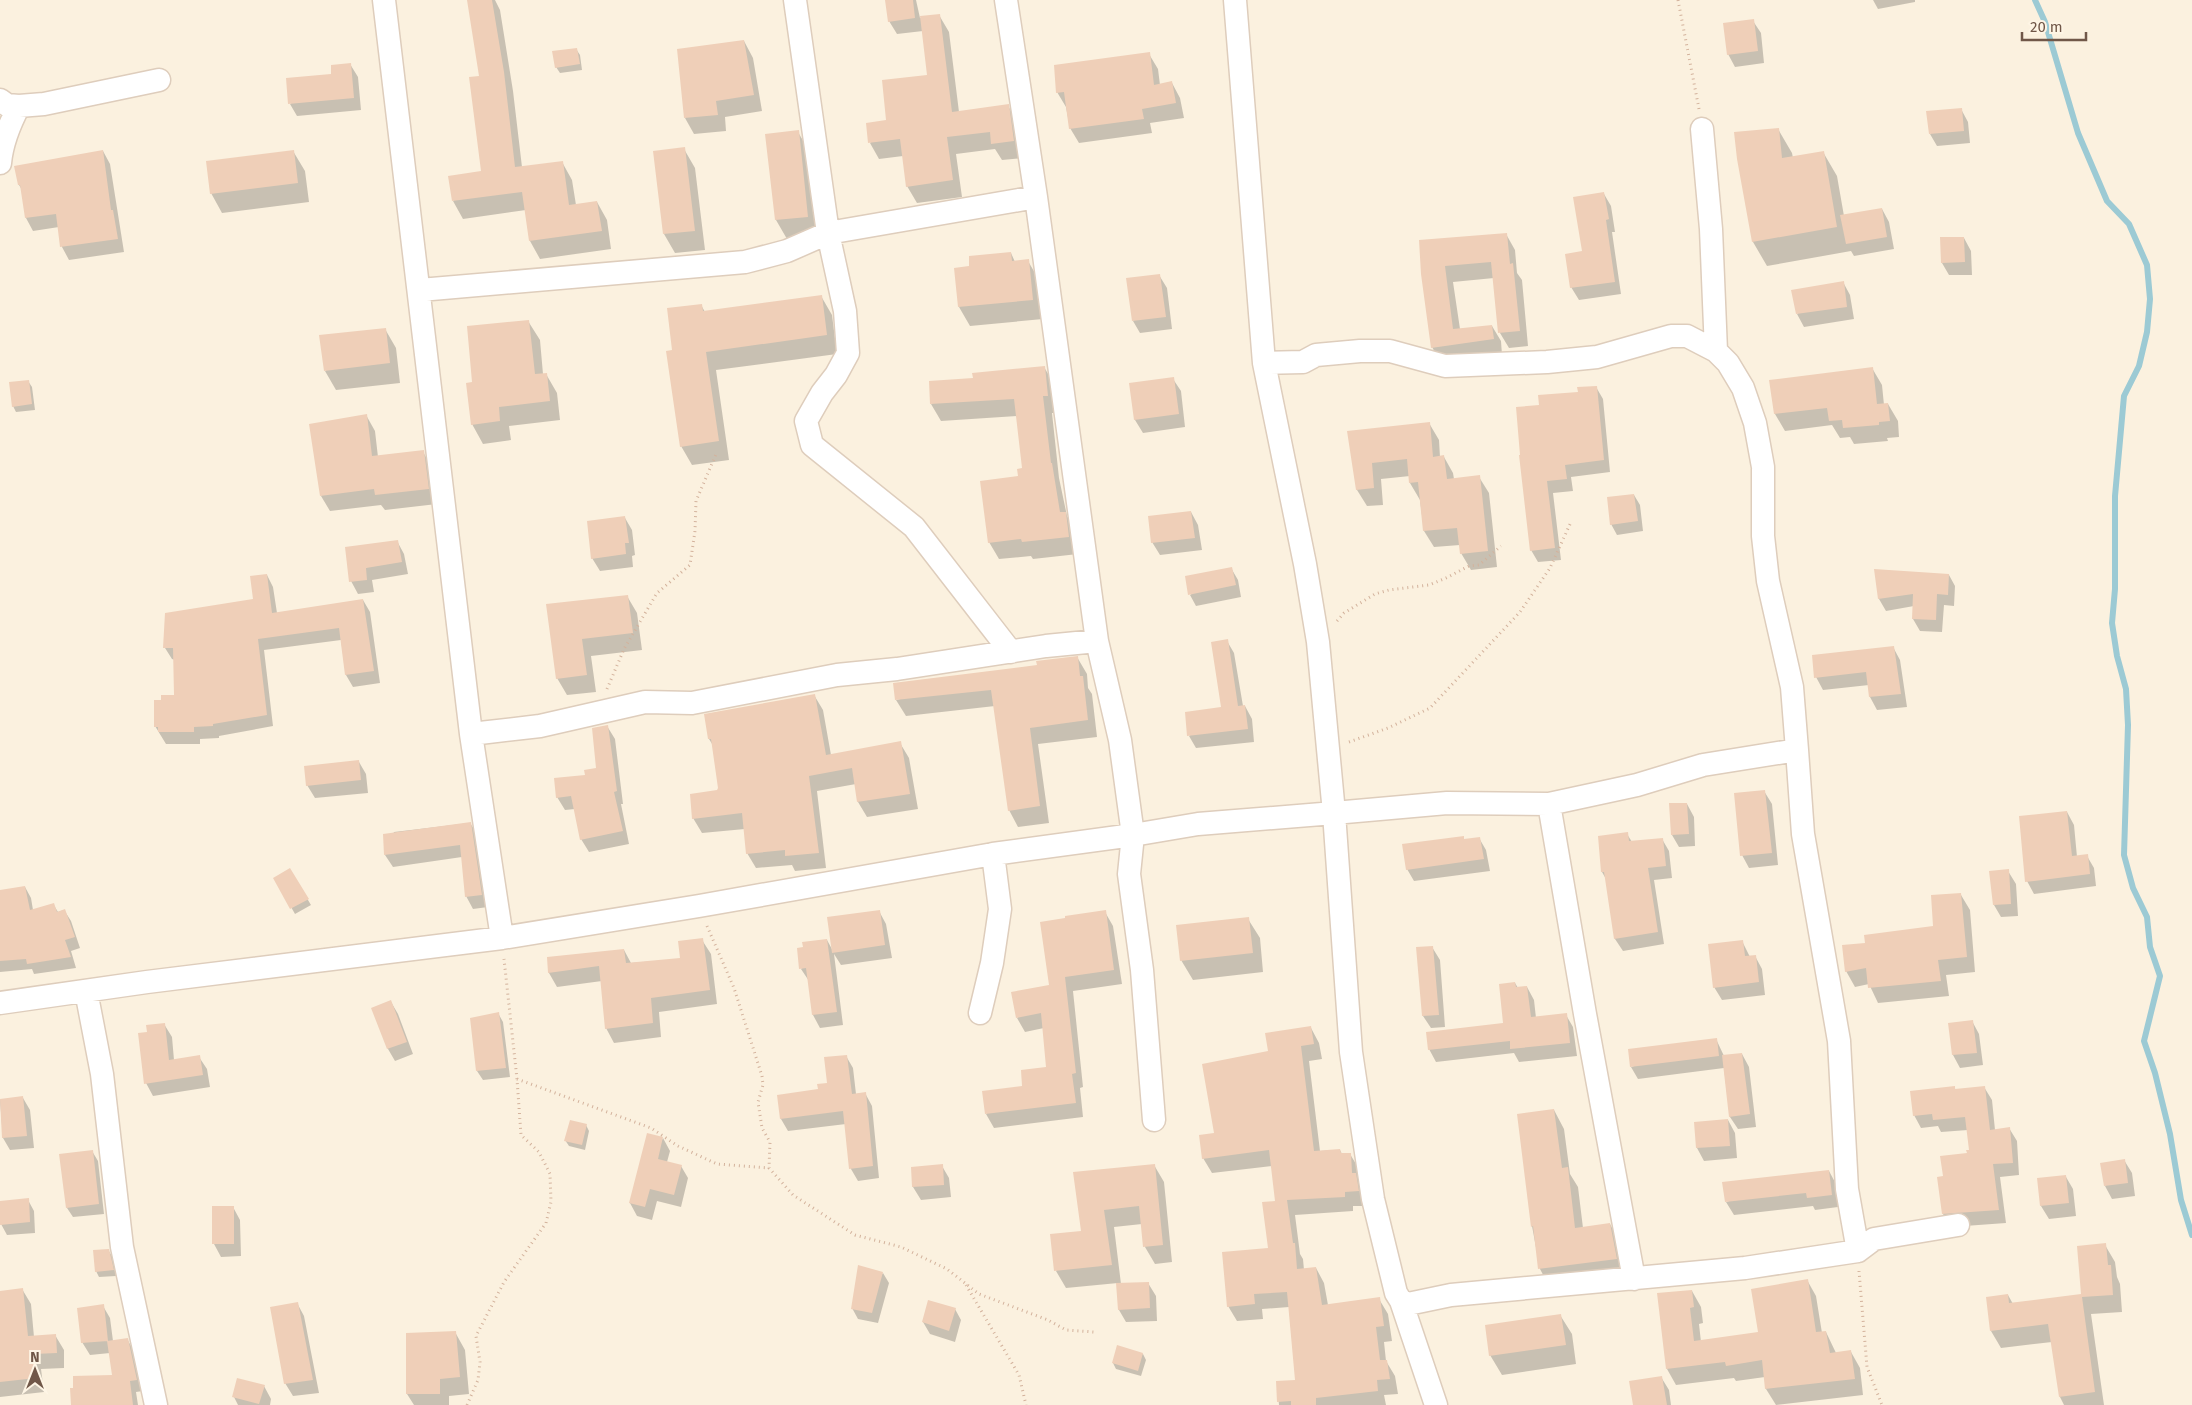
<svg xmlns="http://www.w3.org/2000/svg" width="2192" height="1405" font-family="'Fira Sans',sans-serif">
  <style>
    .shadow { fill: #0003 }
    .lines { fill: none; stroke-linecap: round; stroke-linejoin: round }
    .stream { stroke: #9ccad4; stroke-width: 6 }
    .building { fill: #efcfb8 }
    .street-casing { stroke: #decdbc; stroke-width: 25 }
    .path { stroke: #d3b29c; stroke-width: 3; stroke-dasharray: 1 4; stroke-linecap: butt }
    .street { stroke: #fff; stroke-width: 22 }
  </style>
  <rect width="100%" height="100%" fill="#fbf1df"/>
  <!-- shadow -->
  <path class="shadow" d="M468,0H495L500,10L513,91L522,167L562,162L572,180L576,205L597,202L607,220L611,249L540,259L530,241L526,210L463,219L453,201L483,172L481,77Z
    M886,0H916L920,18L939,15L949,32L959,112L1008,106L1018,122L1023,158L1002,160L995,149L956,154L962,197L917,203L907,186L903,156L879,159L870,143L929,76L923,31L897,34L889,21Z
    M1873,0H1915V2L1878,9Z
    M1753,21L1761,33L1764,63L1735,67L1728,54Z
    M744,41L753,58L762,111L725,117L726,131L694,134L685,118Z
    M576,49L580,55L582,70L560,73L556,67Z
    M1149,54L1158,69L1160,85L1172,83L1180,98L1184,118L1150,123L1152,133L1079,143L1070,128L1066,107L1057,92Z
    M350,64L358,77L361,110L297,116L290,104Z
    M1961,109L1968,122L1970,143L1937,146L1930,134Z
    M1778,129L1792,153L1793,158L1823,152L1837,176L1844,216L1882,209L1889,222L1894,249L1854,256L1851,251L1767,266L1753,242L1738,159Z
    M798,132L809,151L819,236L787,239L776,220L767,135Z
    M684,149L695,168L705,250L675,253L664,234L655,152Z
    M103,151L110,164L124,252L69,260L62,247L59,227L33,231L26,218L22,190L19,185L16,167Z
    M293,151L305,171L309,202L222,213L211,193Z
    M1604,194L1611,206L1615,232H1612L1621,294L1579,300L1571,287Z
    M1506,234L1515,250L1517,273L1522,280L1528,346L1509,348L1500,333L1494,278L1453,282L1460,329L1492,326L1501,341L1502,355L1441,363L1432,347L1422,273Z
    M1964,238L1971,251L1972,275H1949L1942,263Z
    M1011,253L1015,262L1028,261L1039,280L1043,319L970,326L959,307L971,267Z
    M1159,275L1167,288L1172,329L1140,333L1133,321Z
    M1843,282L1850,295L1854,319L1804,327L1797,314Z
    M821,296L832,315L837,354L716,370L729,460L692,465L681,446L673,351L701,305L705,312Z
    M528,321L540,340L543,374H546L557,393L560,420L509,426L511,440L483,444L472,424L474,383Z
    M385,329L396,348L400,383L336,390L325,371Z
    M1044,367L1054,384L1057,413H1052L1059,478L1067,516L1075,530L1078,554L1033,559L1031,556L999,559L989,542L1023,469L1017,416L941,421L931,404L974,379Z
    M1872,368L1882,385L1884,405L1888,404L1898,421L1899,437L1887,438L1888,441L1854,444L1850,437L1840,438L1832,425L1785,431L1775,414L1771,381Z
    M1173,379L1181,391L1185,427L1143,433L1135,420L1130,384Z
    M28,381L32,387L35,410L16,412L13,406Z
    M1596,387L1603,399L1610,472L1571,477L1573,491L1553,493L1561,560L1538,562L1531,550L1540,406Z
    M366,415L375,431L378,457L423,452L432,467L437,504L385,510L381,505L330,511L321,496Z
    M1429,423L1439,440L1440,457H1444L1453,473L1454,479L1479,477L1489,493L1497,567L1471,570L1461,553L1460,545L1434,547L1424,531L1420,500L1410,483V476L1381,479L1383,505L1367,506L1357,490L1349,432Z
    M1634,495L1640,505L1643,531L1617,535L1611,524Z
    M1191,512L1198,525L1202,550L1160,555L1152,542Z
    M625,518L632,530L635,555L632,556L633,567L600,571L592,558Z
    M397,541L404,554L408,574L372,580L374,592L358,594L351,581Z
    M1231,568L1238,580L1241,597L1196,606L1190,595Z
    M1875,571L1949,575L1955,586L1954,606L1944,605L1942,632L1920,631L1913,619L1914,606L1886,611L1879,599Z
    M267,575L273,587L277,613L363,600L370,612L380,683L353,687L346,675L341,640L264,650L273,726L219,736V738L200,739V744H166L155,726L162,701L175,696V660L172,659L165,648L254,600Z
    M627,596L637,613L642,650L591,656L596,692L567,695L557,678L547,605Z
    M1227,641L1234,653L1243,706H1245L1252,719L1254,742L1196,748L1189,736L1223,709Z
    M1893,647L1900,660L1907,707L1877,710L1870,697L1869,685L1823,690L1816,677Z
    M1077,657L1087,674L1088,688L1092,694L1097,737L1038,744L1049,823L1018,827L1009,810L995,706L906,716L896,700Z
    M814,695L823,710L831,755L900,743L909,758L918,809L867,817L858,802L856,784L817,791L826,868L795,871L792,865L756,868L747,853L745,829L702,833L693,818L719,789L714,747L709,739L706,715Z
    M607,726L615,739L623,804H621L629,844L589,852L581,839L575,809L565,810L557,797L598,769Z
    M359,762L366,774L368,793L315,798L307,785Z
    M1764,791L1772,804L1778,865L1749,868L1742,855Z
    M1687,804L1694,817L1695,846L1679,847L1672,835Z
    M2067,812L2074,825L2077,857L2087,856L2094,868L2096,886L2034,894L2027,881Z
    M470,823L478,835L488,907L473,909L466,896L462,857L393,867L385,855L394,832Z
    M1627,834L1632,842L1662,839L1669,851L1672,878L1654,880L1664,944L1623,951L1615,939L1606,879L1602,872L1599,837Z
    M1463,837L1465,841L1479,838L1486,850L1490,871L1414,881L1407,869Z
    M290,870L311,905L295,914L275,879Z
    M2008,871L2016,884L2018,916L2001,917L1994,905Z
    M25,887L31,898L33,910L53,904L58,912L64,910L71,921L80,948L71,951L76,968L34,974L32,969L0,972V891Z
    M1961,895L1970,910L1975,972L1946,975L1949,996L1878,1003L1869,984L1855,987L1846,971L1867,944L1934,927Z
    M879,911L886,924L892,958L841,965L834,954L843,1025L820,1028L813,1015L809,981L801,969L827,940L833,951Z
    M1105,912L1113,926L1122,984L1073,991L1083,1087L1080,1088L1083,1117L994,1128L986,1114L1047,1068L1044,1028L1025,1032L1017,1018L1050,986Z
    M1248,919L1260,938L1263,972L1193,980L1181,960Z
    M702,940L711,954L717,1004L659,1012L661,1037L614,1043L606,1028L602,981L557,987L549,973L548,958L624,950L631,963L681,959Z
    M1742,941L1750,957L1755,956L1762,969L1765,995L1722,1000L1714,987Z
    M1432,947L1440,960L1445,1027L1431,1028L1423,1016Z
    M1515,983L1518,988L1527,987L1534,1000L1536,1018L1566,1015L1573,1027L1577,1056L1519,1062L1514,1053L1436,1062L1429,1049L1505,1024Z
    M391,1002L398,1014L413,1054L395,1061L388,1049L373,1008Z
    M498,1013L503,1022L510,1077L483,1080L477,1071Z
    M1972,1021L1979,1034L1983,1065L1960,1068L1953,1055L1949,1024Z
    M164,1024L172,1037L174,1060L199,1057L207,1069L210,1087L153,1096L146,1083L148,1033Z
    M1311,1028L1319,1043L1322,1059L1309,1061L1320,1151L1340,1150L1342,1154H1350L1359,1169L1366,1206H1353V1211L1295,1215L1300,1254L1303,1259L1304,1270L1316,1268L1324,1283L1328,1305L1379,1299L1388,1314L1392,1341L1384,1342L1386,1361L1395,1376L1398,1394L1384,1395L1386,1405H1279L1277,1382L1296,1381L1289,1307L1262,1309L1263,1319L1237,1321L1228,1306L1270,1249L1276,1202L1272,1166L1212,1173L1203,1158L1215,1134L1269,1052Z
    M1716,1039L1724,1056L1742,1054L1749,1067L1756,1127L1738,1129L1730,1117L1724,1068L1638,1079L1631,1067Z
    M846,1056L853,1068L856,1094L865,1093L872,1106L879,1178L858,1181L851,1169L846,1124L788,1131L781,1119L778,1096L820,1090L829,1084Z
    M1954,1087L1956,1090L1984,1087L1992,1100L1995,1130L2009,1128L2017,1141L2019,1175L2000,1177L2006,1223L1951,1227L1943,1214L1938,1178L1944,1177L1970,1151L1968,1130L1941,1132L1938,1126L1921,1128L1914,1115Z
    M23,1098L30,1110L34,1148L10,1150L3,1138L0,1100Z
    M1554,1110L1564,1129L1570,1174L1578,1187L1583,1228L1610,1224L1620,1243L1627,1278L1550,1288L1540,1269L1532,1226Z
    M1728,1120L1735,1133L1737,1158L1704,1161L1697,1148L1695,1123Z
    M586,1125L589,1131L585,1150L569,1146L565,1140Z
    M663,1138L670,1151L667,1162L681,1166L688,1178L681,1207L657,1201L652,1220L637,1216L630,1203Z
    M92,1151L98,1161L104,1214L73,1217L67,1208Z
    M2124,1160L2132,1173L2135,1196L2112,1199L2105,1186Z
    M1154,1165L1164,1182L1172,1262L1155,1264L1145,1247L1142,1224L1114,1227L1121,1284L1148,1283L1156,1296L1157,1321L1126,1322L1119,1310L1118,1283L1066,1288L1056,1271L1082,1232L1074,1173Z
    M942,1166L949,1178L951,1197L921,1200L913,1187L912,1168Z
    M1829,1171L1836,1184L1838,1207L1815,1210L1813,1206L1734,1215L1726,1202Z
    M2066,1177L2073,1189L2076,1216L2049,1219L2041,1206L2039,1180Z
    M28,1200L34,1211L35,1233L7,1235L1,1224L0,1202Z
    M233,1207L240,1220L241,1256L221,1257L214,1244Z
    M2105,1245L2115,1262L2117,1277L2120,1284L2122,1312L2091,1314L2104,1405H2064L2060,1397L2052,1342L2001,1348L1991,1331L2008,1295L2013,1304L2082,1295Z
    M108,1250L112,1256L116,1276L99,1277L96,1271Z
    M883,1273L889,1283L878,1323L858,1319L852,1308Z
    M1807,1280L1816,1296L1822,1333L1826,1332L1836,1353L1851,1352L1860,1368L1863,1395L1776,1405L1766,1389L1765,1377L1736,1381L1734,1378L1676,1385L1667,1369L1692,1291L1701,1307L1703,1323L1699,1324L1701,1342L1759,1333Z
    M22,1289L31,1304L34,1337L55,1335L64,1350V1368L41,1369L44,1392L0,1397V1292Z
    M297,1303L304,1316L319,1393L293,1396L285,1383Z
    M103,1306L110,1318L113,1341L127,1339L134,1351L143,1391L136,1392L138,1405H72L114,1376L110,1353L90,1355L82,1342Z
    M955,1309L961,1320L955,1342L930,1334L923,1322Z
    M1560,1315L1572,1334L1576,1364L1502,1375L1490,1355Z
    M455,1332L465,1350L469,1394L449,1396V1405H414L407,1394Z
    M1143,1354L1146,1360L1141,1376L1116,1369L1113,1363Z
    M1661,1377L1669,1390L1671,1405H1634Z
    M264,1386L271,1399L270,1405H238L234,1397Z"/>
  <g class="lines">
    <!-- stream -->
    <path class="stream" d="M2035,0L2045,22L2078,133L2107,201L2129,224L2147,265L2150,299L2147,332L2139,366L2124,396L2115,496V589L2112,623L2117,656L2126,689L2128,725L2124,855L2133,888L2147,917L2150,947L2160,976L2144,1041L2155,1073L2170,1134L2181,1200L2192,1235"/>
  </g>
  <!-- building -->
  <path class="building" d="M467,0H492L504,72L515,167L563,161L569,205L597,201L602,231L529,241L522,192L452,201L448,176L481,171L469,77L479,76Z
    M885,0H913L915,18L888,22Z
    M940,14L952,112L1009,104L1014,141L991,144L990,132L947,137L953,180L906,187L900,139L868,143L866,123L886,120L882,80L927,75L920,16Z
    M1754,19L1758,51L1727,55L1723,23Z
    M744,40L754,95L716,101L718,115L684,118L677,49Z
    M577,48L580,64L555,68L552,51Z
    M1150,52L1154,85L1172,81L1176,103L1142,109L1144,119L1069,129L1064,92L1056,93L1054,65Z
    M351,63L354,98L288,104L286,78L331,74V65Z
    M1962,108L1964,131L1929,134L1926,111Z
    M1779,128L1782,158L1824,151L1837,227L1752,242L1737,159L1734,132Z
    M799,130L808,217L775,220L765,134Z
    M685,147L695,231L663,234L653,151Z
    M103,150L111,210H113L118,239L60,247L56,214L25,218L20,185H18L14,166Z
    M294,150L298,183L210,194L206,161Z
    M1604,192L1609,219L1606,220L1615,282L1570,288L1565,254L1582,251L1573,197Z
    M1882,208L1887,237L1846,244L1840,215Z
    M1507,233L1510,264L1513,263L1520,331L1498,333L1491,262L1445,266L1453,329L1492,325L1494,339L1431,348L1421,274L1419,240Z
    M1940,237H1964L1965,262L1941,263Z
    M1011,252L1012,261L1029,259L1033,300L958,307L954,268L969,266V256Z
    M1160,274L1166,317L1132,321L1126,278Z
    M1844,281L1847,307L1796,314L1791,290Z
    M822,295L827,335L706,352L719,441L680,447L666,351L672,350L667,308L702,304L703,311Z
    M529,320L535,374L547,373L550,401L499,407L500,421L471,425L466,383L472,382L467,326Z
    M386,328L390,363L324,371L319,335Z
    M1045,366L1048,396H1043L1051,463H1052L1060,512H1066L1069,537L1022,542L1021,539L988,543L980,481L1018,476L1017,469L1022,468L1014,399L930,404L929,381L973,378L972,373Z
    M1873,367L1877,404L1888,403L1890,421L1879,422V425L1843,428L1842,420L1829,421L1827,408L1774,414L1769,380Z
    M1174,377L1179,414L1134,420L1129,383Z
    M29,380L32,404L12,407L9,382Z
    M1597,386L1604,460L1565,465L1567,479L1547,481L1555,548L1530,551L1519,455H1520L1516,407L1539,405L1538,395L1578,392L1577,387Z
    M367,414L372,456L424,450L429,489L375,495L374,489L320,496L309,424Z
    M1430,422L1433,457L1444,455L1447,479L1480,475L1488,551L1460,554L1457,528L1423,531L1418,482L1409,483L1407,459L1372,463L1374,488L1356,490L1347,431Z
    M1634,494L1638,521L1610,525L1607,497Z
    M1191,511L1195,538L1151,543L1148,516Z
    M625,516L629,543H625L626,554L591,559L587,521Z
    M398,540L402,562L366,568L367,580L349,582L345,547Z
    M1232,567L1236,585L1188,595L1185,576Z
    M1874,569L1949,574L1948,595L1937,594L1936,620L1912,619L1913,594L1878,599Z
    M267,574L272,613L363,599L374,671L345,675L339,628L258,639L267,715L213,724V726L194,727V732H158V727H154V700H161V695H174L173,648H163L165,613L253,599L250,576Z
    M628,595L633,633L582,639L587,675L556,679L546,604Z
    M1228,639L1238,706L1245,705L1248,729L1187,736L1185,712L1221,707L1211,642Z
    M1894,646L1901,694L1869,697L1866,672L1814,678L1812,655Z
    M1078,656L1080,676H1083L1088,720L1030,728L1040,806L1008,811L991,690L895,700L893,683L1037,665L1036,661Z
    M815,694L826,755L901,741L910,794L857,802L852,768L809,776L819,853L785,856V850L746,854L742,813L692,819L690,794L717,790L718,788L711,739H708L704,714Z
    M608,725L617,791L614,792L623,831L580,840L571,796L556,798L554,778L585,775L584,770L596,768L592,728Z
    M359,760L361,780L306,786L304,766Z
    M1765,790L1772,853L1740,856L1734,793Z
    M1669,803H1687L1689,834L1671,835Z
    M2067,811L2072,856L2088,854L2090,874L2025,882L2019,816Z
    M471,822L482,895L465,897L460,845L384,855L383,834Z
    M1628,832L1629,841L1663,838L1666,866L1648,868L1658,932L1614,939L1604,872H1601L1598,836Z
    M1464,836V839L1480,837L1484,859L1406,870L1402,844Z
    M290,868L309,899L290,909L273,878Z
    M2009,869L2011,904L1993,905L1989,871Z
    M25,886L30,910L54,903L57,912L65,909L75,937L65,940L71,957L27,964L26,959L0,961V890Z
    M1961,893L1967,957L1938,960L1941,981L1868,988L1866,968L1845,972L1842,945L1865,943L1864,935L1933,926L1931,895Z
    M880,910L885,945L832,953L827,917Z
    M1106,910L1114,970L1065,977L1076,1073L1072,1074L1076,1103L985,1114L982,1091L1022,1086L1021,1070L1046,1067L1041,1013L1016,1018L1011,992L1049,985L1040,922L1065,918V916Z
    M1249,917L1253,953L1180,961L1176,925Z
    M703,938L710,990L651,998L653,1023L605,1029L599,966L548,973L547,957L624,949L626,963L680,958L678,941Z
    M827,939L837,1012L812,1015L806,968L799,969L797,948L803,947L802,942Z
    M1743,940L1745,956L1756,955L1759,982L1713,988L1708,944Z
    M1433,946L1439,1015L1422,1016L1416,947Z
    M1515,982L1516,987L1527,986L1531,1017L1567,1013L1570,1043L1510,1049V1041L1428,1050L1426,1032L1503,1023L1499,984Z
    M391,1000L407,1042L387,1049L371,1008Z
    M499,1012L506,1068L476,1071L470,1018Z
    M1973,1020L1977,1053L1952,1055L1948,1023Z
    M165,1023L169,1060L200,1055L203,1075L144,1084L138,1033L147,1032L146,1025Z
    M1311,1026L1314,1044L1301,1046L1314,1151L1340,1149L1341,1153H1351L1352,1173H1356L1359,1191L1345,1192V1197L1287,1200L1293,1243H1295L1297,1269L1316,1267L1322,1305L1380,1297L1384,1326L1376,1327L1380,1360H1387L1390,1379L1377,1380L1378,1391L1316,1398V1405H1291V1401L1277,1402L1276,1381L1295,1380L1287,1292L1254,1294L1255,1304L1227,1307L1222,1252L1268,1248L1262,1202L1275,1201L1269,1150L1202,1159L1199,1135L1214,1133L1202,1064L1268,1051L1265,1033Z
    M1717,1038L1719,1056L1630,1067L1628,1049Z
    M1742,1053L1750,1114L1729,1117L1722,1055Z
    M847,1055L852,1094L866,1092L873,1166L849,1169L843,1111L780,1119L777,1095L818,1089L817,1084L827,1083L824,1057Z
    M1955,1086V1089L1985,1086L1990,1130L2010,1127L2013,1163L1993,1164L1999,1210L1942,1214L1937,1177L1943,1176L1940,1156L1967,1153L1966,1150H1969L1965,1117L1933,1120L1932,1114L1913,1116L1910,1091Z
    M23,1096L27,1136L2,1138L0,1099Z
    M1554,1109L1562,1168L1568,1167L1575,1228L1610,1223L1617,1259L1538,1269L1533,1226L1531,1227L1517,1114Z
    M1728,1119L1730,1146L1696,1148L1694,1122Z
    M570,1120L587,1124L582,1145L564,1141Z
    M647,1133L663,1137L658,1159L682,1165L674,1195L650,1189L645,1207L629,1203Z
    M93,1150L99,1204L66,1208L59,1154Z
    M2125,1159L2128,1183L2104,1186L2100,1163Z
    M943,1164L944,1185L912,1187L911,1167Z
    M1155,1164L1163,1245L1143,1247L1139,1206L1104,1210L1112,1265L1054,1271L1050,1234L1081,1231L1073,1172Z
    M1829,1170L1832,1195L1807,1198L1806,1193L1725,1202L1722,1182Z
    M2066,1175L2069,1203L2040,1206L2037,1178Z
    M29,1198L30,1222L0,1225V1201Z
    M212,1206H234V1244H212Z
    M2106,1243L2108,1265H2111L2113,1295L2082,1297L2095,1392L2059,1397L2048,1324L1990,1331L1986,1297L2008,1294L2009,1303L2081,1294L2077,1246Z
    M109,1249L114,1270L95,1272L93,1250Z
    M858,1265L883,1272L872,1313L851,1309Z
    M1808,1279L1816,1332L1826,1331L1830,1353L1851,1350L1855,1379L1765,1389L1762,1360L1726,1366L1725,1362L1666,1369L1657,1293L1692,1290L1694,1307L1690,1308L1694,1341L1758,1332L1751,1289Z
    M1149,1282L1150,1308L1118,1310L1116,1283Z
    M23,1288L28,1336L56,1334L57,1353L34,1354L36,1378L0,1382V1291Z
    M928,1300L956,1308L949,1331L922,1322Z
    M298,1302L313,1380L284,1384L270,1307Z
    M104,1304L108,1341L81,1343L77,1308Z
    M1561,1314L1566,1345L1489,1356L1485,1325Z
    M456,1331L460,1377L440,1379V1394H406V1333Z
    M128,1338L137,1380L130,1381L133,1405H71L70,1388H73V1376L112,1375L107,1341Z
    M1117,1345L1143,1353L1138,1371L1112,1363Z
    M1662,1376L1667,1405H1633L1629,1381Z
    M237,1378L265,1385L259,1404L232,1397Z"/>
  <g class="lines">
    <!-- street casing -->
    <g class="street-casing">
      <path id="street" d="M384,0L471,734L502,938
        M795,0L828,233L845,311L848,353L836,375L822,393L806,421L812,445L914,527L1011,652
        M0,100L7,105L19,106L44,104L159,80
        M1702,129L1711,229L1716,351
        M0,163C2,142 9,125 19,106
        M420,290L745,262L787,251L828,233L1036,197
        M1264,363L1303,362L1316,355L1360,351H1390L1445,366L1547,362L1597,357L1671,336H1687L1716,351L1728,363L1743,388L1755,423L1763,467V536L1768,581L1792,687L1797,750
        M471,734L540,726L645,702L692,703L837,675L897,669L1046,646L1097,641
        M1549,804L1585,1014L1634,1279
        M86,991L102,1074L122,1247L156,1405
        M0,1003L147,982L502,938L699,906L993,854L1133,835L1120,740L1097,641L1036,197L1006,0
        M980,1013L992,963L1000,909L993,854
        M1154,1120L1142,970L1129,874L1133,835L1198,824L1334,813L1318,642L1305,564L1264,363L1235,0
        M1858,1251L1847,1189L1839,1041L1803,834L1797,750L1703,765L1637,785L1549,804L1447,803L1334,813L1351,1052L1373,1199L1396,1293L1401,1301L1408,1304L1451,1295L1745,1268L1858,1251L1874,1239L1958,1225
        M1401,1301L1436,1405"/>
    </g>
    <!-- path -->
    <path class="path" d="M1678,0L1699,109
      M1337,621L1344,613L1375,594L1389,590L1429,585L1446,578L1469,566L1479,565L1501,546
      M607,689L624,649L657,593L690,565L695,531L696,501L717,452
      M1349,742L1388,728L1430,708L1520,612L1550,568L1571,522
      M707,926L734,988L762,1076L763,1085L758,1102L762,1128L770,1142L769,1168L793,1195L855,1235L901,1247L947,1269L979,1294L1048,1320L1066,1330L1094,1332
      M517,1079L651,1128L678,1146L717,1164L769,1168
      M1859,1271L1867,1367L1882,1405
      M966,1285L1019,1375L1026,1405
      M467,1405L478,1380L480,1362L476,1336L504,1282L546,1223L551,1202L550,1174L539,1152L521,1135L517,1079L504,959"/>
    <!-- street -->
    <use href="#street" class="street"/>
  </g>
  <!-- north arrow -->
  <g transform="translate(35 1370)" stroke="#fef5e5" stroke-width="4" paint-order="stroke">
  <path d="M0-4L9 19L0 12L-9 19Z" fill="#705748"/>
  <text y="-8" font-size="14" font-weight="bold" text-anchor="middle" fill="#705748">N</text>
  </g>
  <!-- scale -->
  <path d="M2022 32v8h64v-8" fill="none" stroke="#705748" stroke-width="2.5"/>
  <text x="2030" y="32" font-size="15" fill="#705748" stroke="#fef5e5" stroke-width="4" paint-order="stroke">20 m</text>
</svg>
